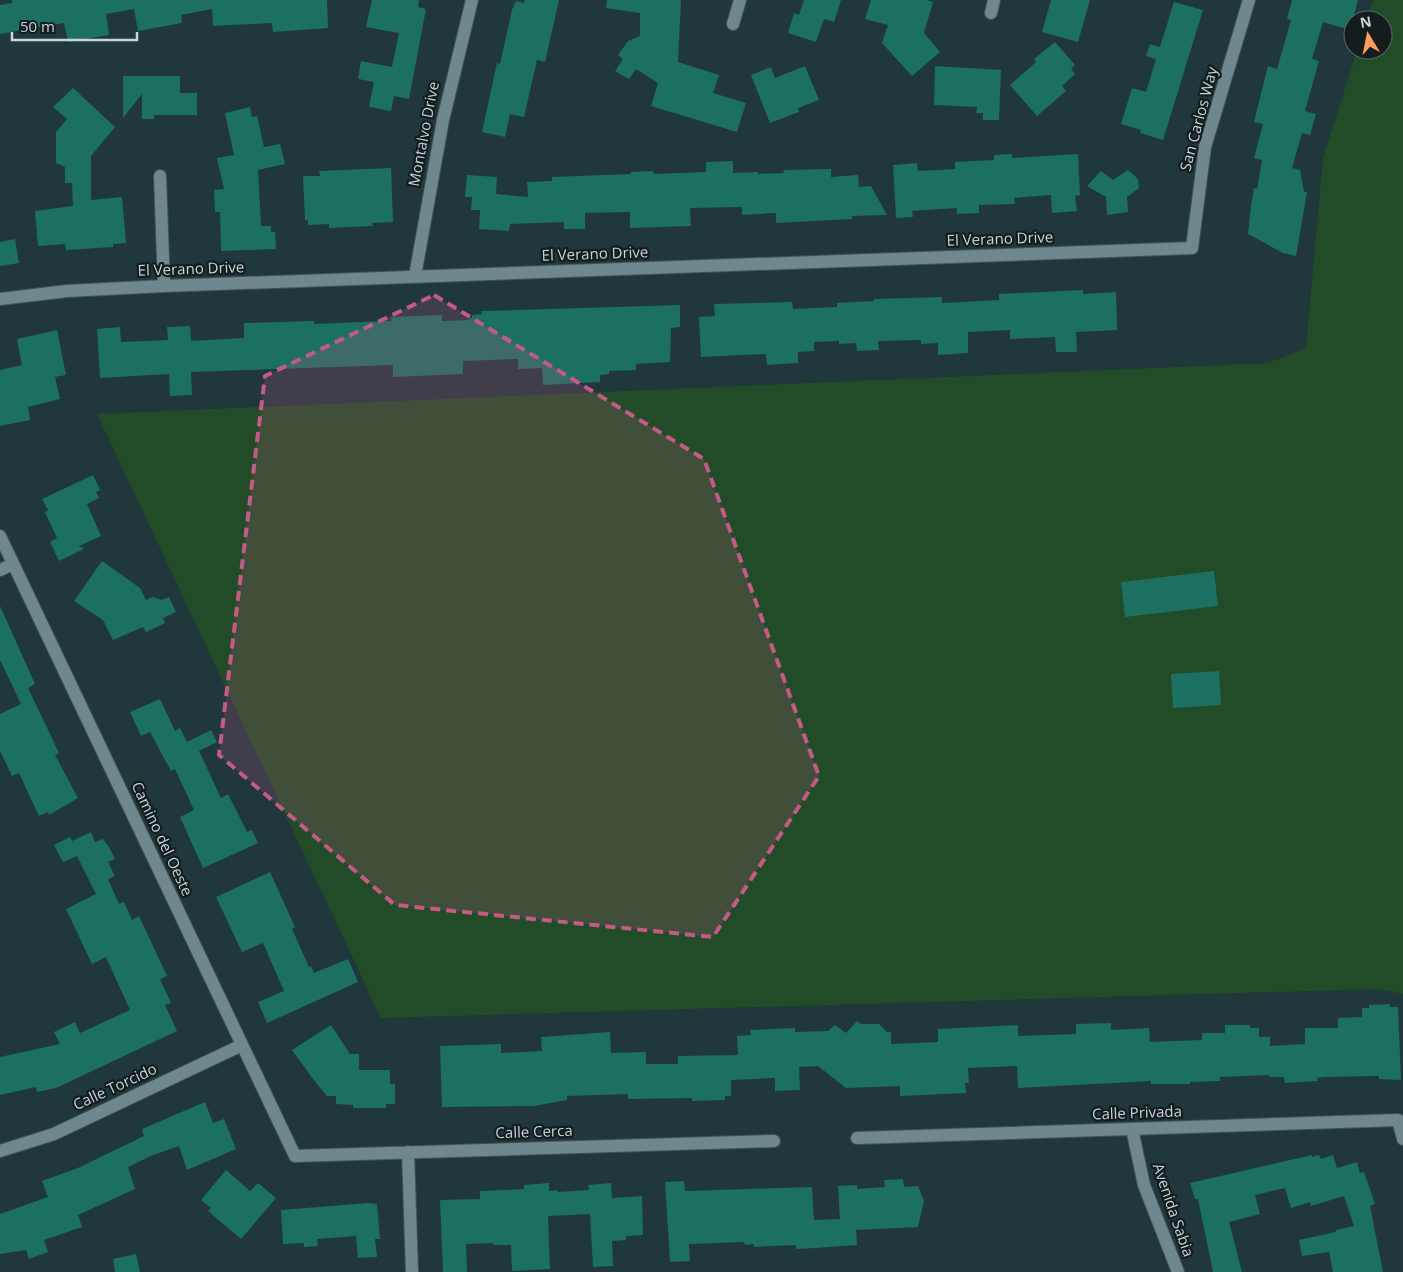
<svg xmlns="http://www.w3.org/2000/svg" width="1403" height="1272" font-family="'Open Sans',sans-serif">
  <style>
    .green { fill: #214c27 }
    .building { fill: #1c7061 }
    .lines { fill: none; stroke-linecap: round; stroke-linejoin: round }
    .minor-casing { stroke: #415559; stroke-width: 14 }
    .minor { stroke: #6f888d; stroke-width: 12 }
    .marked { fill: #c45a87; fill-opacity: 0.2; stroke: #c45a87; stroke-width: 4; stroke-dasharray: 10 6; stroke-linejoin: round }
    .labels { text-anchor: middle; stroke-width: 4.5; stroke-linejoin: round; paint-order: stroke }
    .street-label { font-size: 15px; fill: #c8d5d8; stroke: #131d1e }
  </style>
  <rect width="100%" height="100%" fill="#20373b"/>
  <!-- green -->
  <path class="green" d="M1373,0H1403V994L1379,989L381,1018L97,414L1268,363L1306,348L1323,158L1357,50H1383V20H1367Z"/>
  <!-- building -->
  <path class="building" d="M12,0H327L328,28L273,32L272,23L213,26L212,9L181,15L182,23L138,31L134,9L106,14L109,35L68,42L64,23L0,34V5L12,3Z
    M372,0H419L418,7L426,9L409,99L394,96L391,111L369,107L374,82L358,79L361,61L392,67L399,33L366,27Z
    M525,0H559L545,62L537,60L524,117L510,114L505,137L482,132L497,63L500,64L512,10L516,1L524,3Z
    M607,0H681L678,62L719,75L713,93L746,103L737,132L651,106L658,83L636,69L629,79L615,71L623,59L618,55L628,41L640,36V13L606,8Z
    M804,0H841L834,22L824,19L816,42L788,33L794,13L799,15Z
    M871,0H926L933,2L924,33L940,52L912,76L882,43L888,25L865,19Z
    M1051,0H1090L1078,42L1042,32Z
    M1292,0H1358L1350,30L1323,22L1312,59L1319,61L1305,111L1316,114L1310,135L1302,133L1292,168L1300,170L1304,192H1307L1296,256L1283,253L1248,234L1251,206L1254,188L1257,189L1262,160L1254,158L1263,124L1254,122L1268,66L1277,69L1291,20L1287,19Z
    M1174,2L1203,10L1163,140L1140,133L1141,130L1121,124L1132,88L1146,92L1156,59L1146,56L1150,44L1160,47Z
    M1055,42L1075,65L1071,69L1075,74L1062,86L1066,91L1037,116L1010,85L1036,62L1034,59Z
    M805,66L819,100L798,108L799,112L770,123L751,75L771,67L775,78Z
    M935,66L1001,70L999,120H983V113H976L977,107L934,105Z
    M123,76H180V93H197V115H154V119H142V94L123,118Z
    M73,88L115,127L91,156V200L122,197L126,243L113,244V247L66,250L65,244L38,246L35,211L73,206L72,183H65V167L56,163V132L67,119L53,107Z
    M250,107L252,117L257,116L264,147L280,144L285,164L258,170L261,226H271V232H275L276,249L221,251L220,212H215L214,190L224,189L217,158L234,155L225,113Z
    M1012,154V158L1078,154L1080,195L1075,196L1077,211L1052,213L1051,195L1014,198L1015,204L979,205V213L957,214V208L912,211L913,217L896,218L893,165L917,163L918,171L955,169V162L994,160V155Z
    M733,161V173L758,172V174L784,173L783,170L831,169V177L858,175L859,187L871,186L887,215L852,216V219L776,223V213L742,215V207L690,208L691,226L630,228V212L585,213V229H564V222L510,224L509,231L479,229L480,210H471L472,197H465L467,175L497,177L496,194L528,197L527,182L552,181V177L631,174V172L653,171L654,174L706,172V162Z
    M391,168L393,222L372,223L373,226L329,228V224L308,225V220H305L303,176H320L319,171Z
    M1128,170L1138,179L1139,188L1127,197L1128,212L1107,215L1106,197L1087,186L1101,171L1113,180Z
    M15,239L19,263L0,266V242Z
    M1083,290V294L1116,292L1117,330L1076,332L1077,352H1056L1055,337L1010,339V330L968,332V353L938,355V343L921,344V340L878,341L879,350L857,351L856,343L839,344V341L814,342V351L798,352V363L767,365L766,354L701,357L699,317L715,316L714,304L792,302L793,309L837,307V303L874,301V299L942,297V303L999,300V294Z
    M680,305V327L671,328L670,362L636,364V370L609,371V374L600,375V382L543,385L542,368L518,369V359L463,361V374L393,377V365L191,372L192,395L170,396L169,374L100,378L97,329L120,327L121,342L168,340L167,327L190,326L191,341L244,338V323L314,321V324L360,322L391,321V317L442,315V321L468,320L472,318V315L482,314L481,311Z
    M57,330L66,375L55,377L60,399L28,407L30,420L0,426V370L22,365L17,339Z
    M93,475L100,490L96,492L99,498L87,504L101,536L79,546L84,549L59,561L50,542L57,538L45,512L48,510L42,499Z
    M102,561L140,588L146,600L153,597L161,600L169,597L176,612L163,618L165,623L146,632L143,627L113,640L103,620L74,601Z
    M1214,571L1218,606L1125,617L1121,582Z
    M0,606L35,684L28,688L59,753L55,755L78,798L49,815L48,812L39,816L19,773L12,776L0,751V714L21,704L0,660Z
    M1219,671L1221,705L1173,708L1171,674Z
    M160,699L175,731L180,728L187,742L211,730L217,742L199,751L221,798L228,794L247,832L252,830L258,843L203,868L180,817L194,810L175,769L171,771L150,732L141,736L130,712Z
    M91,832L95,842L103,839L109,847L115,859L108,862L115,876L108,879L119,904L124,902L132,920L139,916L167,976L160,979L171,1003L165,1005L177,1031L56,1088L37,1092L36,1087L0,1095V1057L60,1044L54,1032L75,1022L80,1033L130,1010L106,957L92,964L66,909L96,894L77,856L63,862L54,845L70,837L72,841Z
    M270,872L295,927L292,929L309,967L311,966L314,973L348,959L358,982L267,1023L258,1002L284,991L263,943L242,952L216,897Z
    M1390,1004V1007H1398L1401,1080L1379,1079V1076L1324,1077L1317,1078L1318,1081L1285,1083L1284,1077H1269V1075L1220,1077V1081L1190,1082V1084H1151V1081L1018,1088L1017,1066L968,1068L969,1083H965L966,1093L900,1096V1086L846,1088L818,1066L799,1067L800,1090L775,1091V1078L731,1080V1096H725V1100L692,1101V1098L628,1099V1094L567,1096V1100L534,1106L442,1107L440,1046L501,1044V1053L542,1051L541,1037L610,1032L611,1053L646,1052V1064H678V1056L738,1055L737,1036L751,1035L750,1030L795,1028V1032L828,1031L835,1025L846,1033L857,1021L861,1024H879L887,1032H891V1044L938,1042V1029L1018,1025V1036L1076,1034V1024L1111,1023V1030L1149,1028L1150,1042L1202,1040V1033H1225V1025H1250V1028H1259V1037H1270V1046L1305,1044V1028H1338V1018L1362,1017V1008H1369V1005Z
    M331,1025L350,1054H359V1070H390V1084H395V1104H386V1108H353V1105L336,1104V1096H327L316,1083L292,1050Z
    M205,1102L213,1123L224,1119L236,1149L187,1170L179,1146L153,1155L128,1167L135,1189L78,1215L82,1227L44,1240L48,1252L29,1259L26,1250L0,1254V1214L48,1197L42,1181L78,1168L144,1136L142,1129Z
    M1312,1155V1157L1319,1155L1321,1159L1333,1155L1337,1168L1357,1162L1360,1173L1364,1172L1375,1204L1370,1206L1383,1272H1333L1329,1252L1302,1256L1299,1240L1336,1232V1230L1354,1226L1344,1196L1311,1206L1310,1202L1291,1208L1285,1188L1255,1195L1260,1214L1229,1222L1242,1272H1213L1198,1199H1195L1190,1183Z
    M226,1170L250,1191L258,1183L276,1198L241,1239L208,1211L211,1208L201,1200Z
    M903,1179L904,1187L918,1186L924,1201L918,1227L856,1230L857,1245L815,1248L796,1249V1245L754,1247V1244L745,1245L744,1242L689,1244L690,1261L670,1262L665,1182L684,1181L685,1191L812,1187L814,1220L840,1219L838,1186L857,1185V1189L885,1187L884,1180Z
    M549,1183V1191L558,1190V1192L589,1190L588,1185L611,1183L612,1198L642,1196L643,1235L626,1236V1240L612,1241L613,1266L593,1267L590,1214L548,1216L550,1269L512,1271L511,1245H493V1243L466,1244L467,1272H443L440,1200L480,1199V1191L524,1189V1185Z
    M368,1203L377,1204L380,1239H375L377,1257L358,1258L356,1236L317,1239L318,1246L304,1247V1243L283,1244L281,1210Z
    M136,1254L140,1272H115L113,1259Z"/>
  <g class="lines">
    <!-- minor casing -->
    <g class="minor-casing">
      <path id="minor" d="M991,13L994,0
        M733,24L740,0
        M160,176L164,286
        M415,276L443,120L472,0
        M0,299L67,291L164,286L1192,248L1205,147L1249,0
        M0,536L295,1156L774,1141
        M0,570L13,564
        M1132,1129L1144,1185L1178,1272
        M857,1138L1398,1120L1403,1139
        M0,1151L54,1134L242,1045
        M408,1152L412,1272"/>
    </g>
    <!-- minor -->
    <use href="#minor" class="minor"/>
  </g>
  <!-- marked area -->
  <path class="marked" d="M434,295L704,459L819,776L713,937L395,905L219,755L265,376Z"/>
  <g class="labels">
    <!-- street labels -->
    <g class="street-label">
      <text transform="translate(1199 119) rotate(-75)" y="5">San Carlos Way</text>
      <text transform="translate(424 134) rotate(-79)" y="5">Montalvo Drive</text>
      <text transform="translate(1000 239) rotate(-2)" y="5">El Verano Drive</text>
      <text transform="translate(595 254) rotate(-2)" y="5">El Verano Drive</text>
      <text transform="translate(191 269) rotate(-2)" y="5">El Verano Drive</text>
      <text transform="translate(162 839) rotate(65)" y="5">Camino del Oeste</text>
      <text transform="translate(115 1087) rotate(-25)" y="5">Calle Torcido</text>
      <text transform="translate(1137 1113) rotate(-2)" y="5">Calle Privada</text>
      <text transform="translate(534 1132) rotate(-2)" y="5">Calle Cerca</text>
      <text transform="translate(1173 1210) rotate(71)" y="5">Avenida Sabia</text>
    </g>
  </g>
  <!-- north arrow -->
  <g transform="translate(1368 35) rotate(350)"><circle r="24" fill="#131d1e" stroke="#5b6768"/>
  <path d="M0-4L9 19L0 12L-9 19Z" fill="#ff9b5b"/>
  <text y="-8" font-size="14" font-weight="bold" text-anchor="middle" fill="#c8d5d8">N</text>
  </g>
  <!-- scale -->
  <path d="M12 32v8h125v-8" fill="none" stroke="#c8d5d8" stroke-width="2.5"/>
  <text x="20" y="32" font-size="15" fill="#c8d5d8" stroke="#131d1e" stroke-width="4" paint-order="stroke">50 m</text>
</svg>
